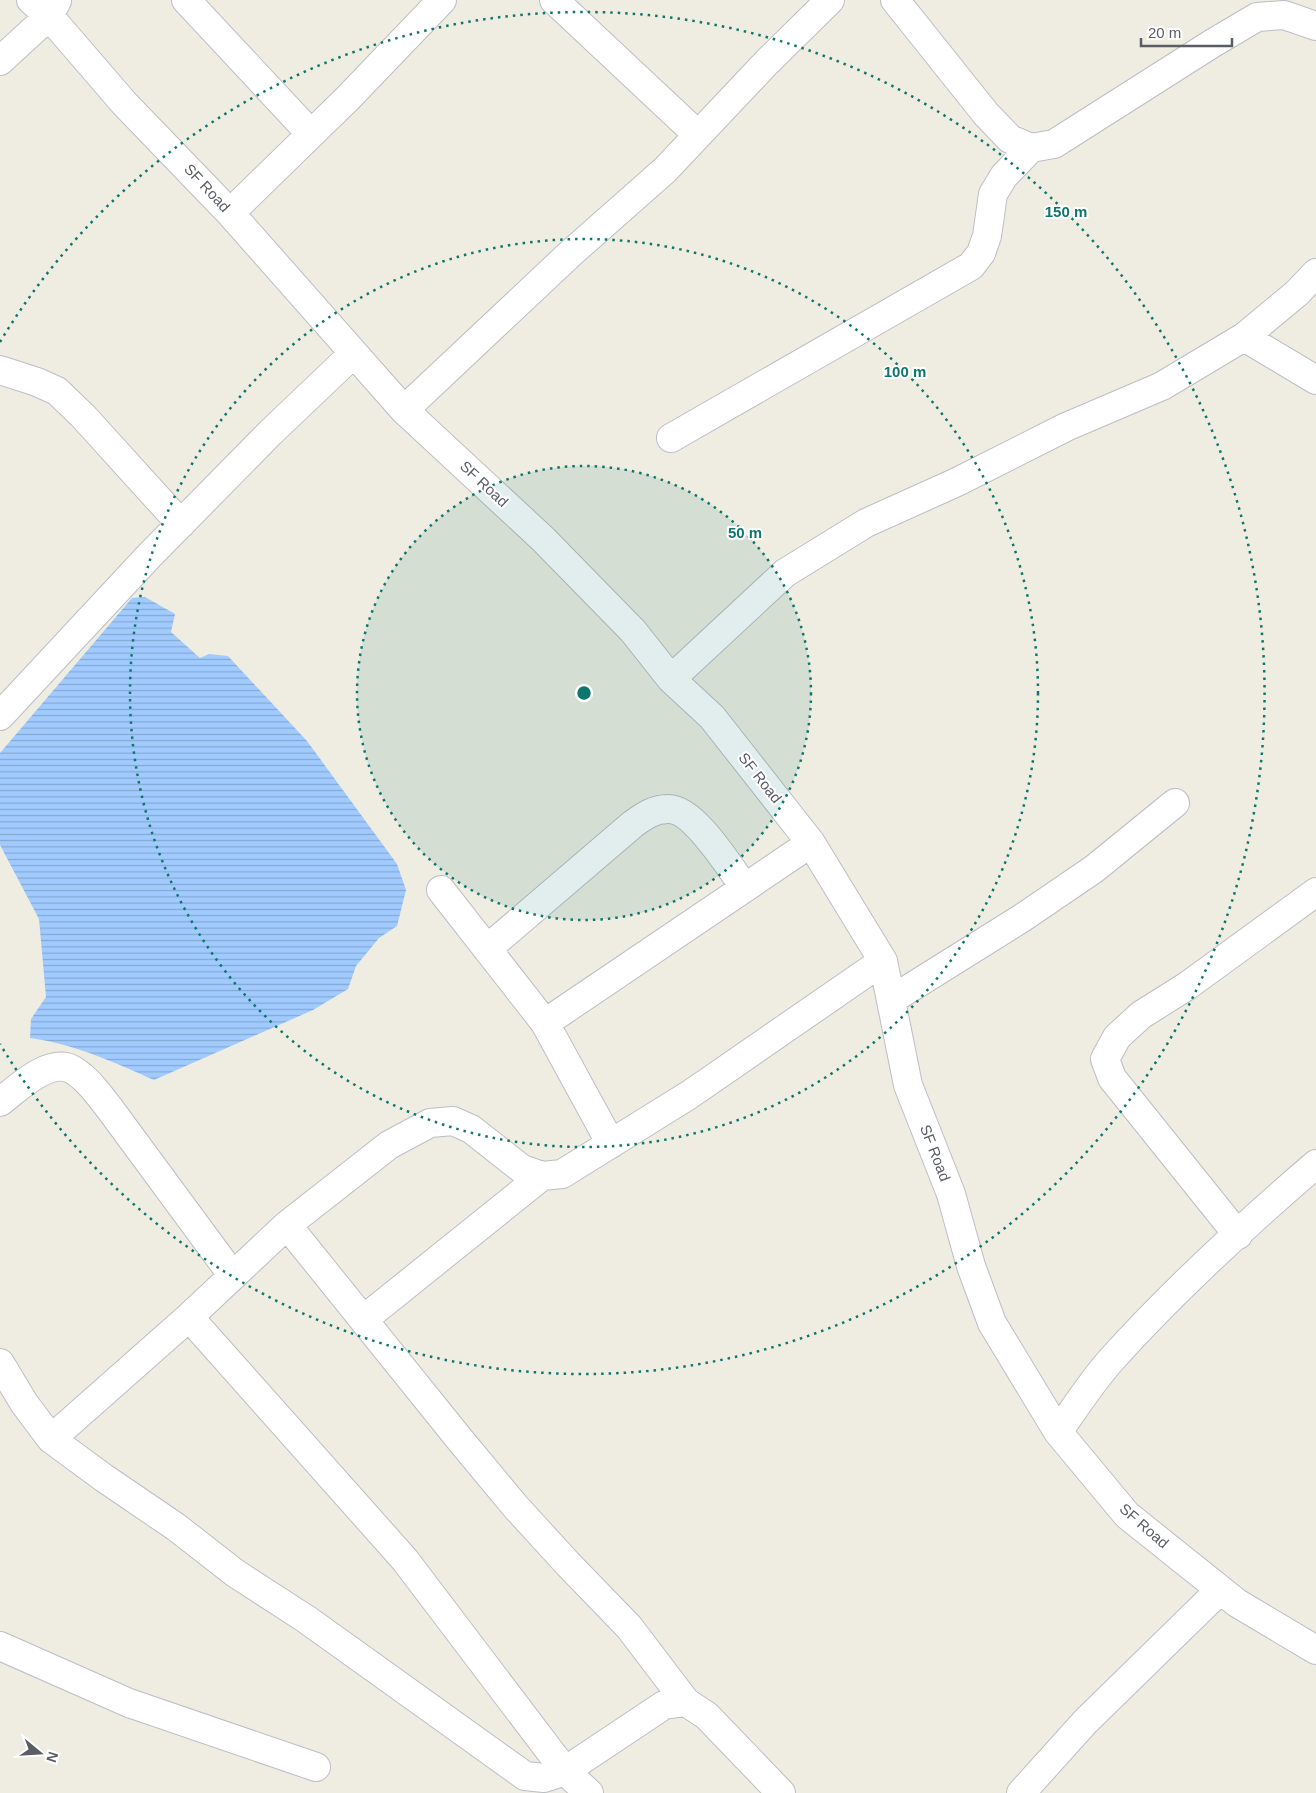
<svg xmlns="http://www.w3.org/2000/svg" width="1316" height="1793" font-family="Arial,sans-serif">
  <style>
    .water { fill: url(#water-rules) }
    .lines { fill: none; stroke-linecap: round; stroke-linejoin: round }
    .street-casing { stroke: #bcbec4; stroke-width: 30 }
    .street { stroke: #fff; stroke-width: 28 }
    .ring { fill: none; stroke: #0f766e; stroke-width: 2.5; stroke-dasharray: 2.5 5 }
    .labels { text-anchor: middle; stroke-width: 4; stroke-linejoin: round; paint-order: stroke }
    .street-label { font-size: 15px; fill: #5a5d64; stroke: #fff }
    .centre { fill: #0f766e; stroke: #fff; stroke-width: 2.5 }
    .ring-label { font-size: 15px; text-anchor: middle; font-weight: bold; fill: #0f766e; stroke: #fff; stroke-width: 4; stroke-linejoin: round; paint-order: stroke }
  </style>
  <defs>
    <pattern id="water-rules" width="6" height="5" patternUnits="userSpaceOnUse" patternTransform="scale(1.25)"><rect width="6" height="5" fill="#a1cbff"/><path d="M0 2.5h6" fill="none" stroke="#86a8d2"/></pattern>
  </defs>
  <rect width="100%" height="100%" fill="#efede1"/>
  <!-- water -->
  <path class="water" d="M145,597L175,614L171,632L200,658L209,654L228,656L307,741L397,864L406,890L397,926L379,938L356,966L348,989L313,1010L154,1080C114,1062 74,1044 30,1038L31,1019L46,997L39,919L0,845V753L132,598Z"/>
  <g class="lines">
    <!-- street casing -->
    <g class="street-casing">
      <path id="street" d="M31,0L49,16L124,103L230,213L404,410L543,539L633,631L671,679L712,717L811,843L883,961L908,1085L951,1194L971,1266L992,1323L1058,1432L1127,1515L1237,1603L1316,1650
        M186,0L311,134
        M554,0L698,135
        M895,0L986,114L1010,139L1031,148L1054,144L1213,43L1257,17L1284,15L1316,26
        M0,61L49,16L57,1
        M230,213L348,98L442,0
        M1244,337L1316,380
        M0,370L37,382L57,391L83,416L181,524
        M404,410L571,253L665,170L767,62L830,0
        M671,438L971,266L981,253L987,236L993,194L1004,176L1031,148
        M671,679L785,573L866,523L957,482L1066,427L1162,386L1244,337L1297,293L1316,273
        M0,716L149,556L270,433L353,354
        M441,890L545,1023L611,1144
        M487,949L633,824C644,816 654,809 668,809C694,808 730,868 745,888
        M891,1000L1022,918L1094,869L1175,803
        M545,1023L811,843
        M0,1102C17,1089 50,1056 73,1070C88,1079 99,1095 110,1109L233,1276
        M287,1225L461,1441L515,1506L568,1564L629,1627L686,1702
        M1238,1235L1112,1078L1105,1059L1117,1037L1141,1015L1187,986L1316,892
        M189,1317L405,1560L565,1771L589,1793
        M364,1319L542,1176
        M0,1363L24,1403L51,1439L104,1478L176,1527L235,1573L306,1619L525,1776L544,1778L565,1771L664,1705L686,1702L707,1716L781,1793
        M1058,1432C1075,1408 1092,1381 1112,1359C1175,1289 1245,1225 1316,1164
        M51,1439L189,1317L287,1225L389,1145L430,1123L453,1121L471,1129L522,1169L542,1176L562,1174L689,1095L883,961
        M0,1646L129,1703L316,1767
        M1021,1793L1085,1722L1220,1590"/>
    </g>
    <!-- street -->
    <use href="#street" class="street"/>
  </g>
  <!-- distance rings -->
  <circle cx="584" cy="693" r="227" fill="#0f766e" fill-opacity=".12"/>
  <g class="ring">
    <circle cx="584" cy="693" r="227"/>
    <circle cx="584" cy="693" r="454"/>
    <path d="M0 342A681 681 0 1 1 0 1044"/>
  </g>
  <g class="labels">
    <!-- street labels -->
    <g class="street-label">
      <text transform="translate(207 188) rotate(47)" y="5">SF Road</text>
      <text transform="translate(484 484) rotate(43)" y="5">SF Road</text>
      <text transform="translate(760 778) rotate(52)" y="5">SF Road</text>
      <text transform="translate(935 1153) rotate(69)" y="5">SF Road</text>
      <text transform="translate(1144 1526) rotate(41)" y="5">SF Road</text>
    </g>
  </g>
  <circle cx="584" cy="693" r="8" class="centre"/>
  <g class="ring-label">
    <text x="1066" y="217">150 m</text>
    <text x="905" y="377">100 m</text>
    <text x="745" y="538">50 m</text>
  </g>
  <!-- north arrow -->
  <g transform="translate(40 1753) rotate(108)" stroke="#ffffff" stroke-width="4" paint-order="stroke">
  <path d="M0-4L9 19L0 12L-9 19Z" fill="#5a5d64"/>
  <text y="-8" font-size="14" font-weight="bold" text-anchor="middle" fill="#5a5d64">N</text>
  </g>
  <!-- scale -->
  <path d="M1141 38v8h91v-8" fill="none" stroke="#5a5d64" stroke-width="2.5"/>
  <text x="1148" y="38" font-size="15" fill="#5a5d64" stroke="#ffffff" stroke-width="4" paint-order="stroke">20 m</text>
</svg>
